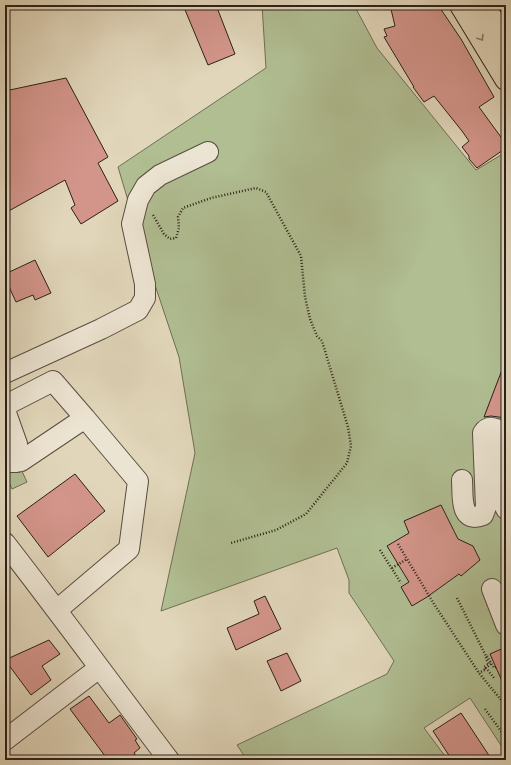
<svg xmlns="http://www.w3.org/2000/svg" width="511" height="765" font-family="Cardo,serif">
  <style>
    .green { fill: #b0be92; stroke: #6e6f56 }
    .building { fill: #d3958a; stroke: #2b2019 }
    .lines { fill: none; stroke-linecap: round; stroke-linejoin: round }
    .minor-casing { stroke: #584e41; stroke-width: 22 }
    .major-casing { stroke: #2b2019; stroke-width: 24 }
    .path { stroke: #2b2019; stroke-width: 2.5; stroke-dasharray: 1 2; stroke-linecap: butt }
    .minor { stroke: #ece4d2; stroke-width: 20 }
    .major { stroke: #e1d6ba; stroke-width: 22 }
    .oneway { stroke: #867b6a }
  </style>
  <rect width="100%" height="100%" fill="#e1d6ba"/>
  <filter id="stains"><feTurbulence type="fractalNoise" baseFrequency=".005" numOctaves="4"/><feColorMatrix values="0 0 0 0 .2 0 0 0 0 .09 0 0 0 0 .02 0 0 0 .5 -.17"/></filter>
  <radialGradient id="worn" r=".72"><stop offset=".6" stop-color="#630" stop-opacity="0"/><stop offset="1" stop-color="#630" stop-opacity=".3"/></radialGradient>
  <!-- green -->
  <path class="green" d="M262,5H354L377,48L476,170L506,152V753L470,698L424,728L448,760H247L237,745L387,674L394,661L349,593V580L337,548L161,611L195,453L179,357L138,234L118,167L266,68Z
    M20,467L27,482L12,489L5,474Z"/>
  <!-- building -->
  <path class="building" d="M183,5H216L235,54L208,65Z
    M390,5H438L461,39L494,97L479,107L506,144V148L477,168L469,159V156L462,147L469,141L462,131L434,96L424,102L413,87H414L384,37L387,36L384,29L395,26Z
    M66,78L108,157L98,163L118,201L81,224L71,208L75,205L65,180L5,213V91Z
    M35,260L51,293L35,300L33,295L16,302L5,278V274Z
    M505,362H506V418L491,416L484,417Z
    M75,474L105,511L48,557L17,516Z
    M441,505L458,539L473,546L480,560L461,576L459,574L427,597L412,606L401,587L409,582L387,546L409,533L404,521Z
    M265,596L281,629L236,650L227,628L259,614L254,601Z
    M49,640L60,654L42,666L51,680L31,695L5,660Z
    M506,647V690L490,654Z
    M287,653L301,681L281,691L267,661Z
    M89,696L109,723L120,715L137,739L135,740L140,748L134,753L139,760H108L70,709Z
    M461,713L492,760H452L433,731Z"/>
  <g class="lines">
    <!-- minor casing -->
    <g class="minor-casing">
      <path id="minor" d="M5,373L101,329L138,310L145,298V284L132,224L138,200L146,186L160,175L208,152
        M5,462H14L21,461L85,418L138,481L129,549L57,610
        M17,462V444L6,413L7,407L10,403L53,381L85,418
        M462,480C463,494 459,525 483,515L486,507L483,433C487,427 490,427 496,429L499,433L503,501L506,509
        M5,543C61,615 114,688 169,760
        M492,589L506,625
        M5,740L99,668"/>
    </g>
    <!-- major casing -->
    <g class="major-casing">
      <path id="major" d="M461,5L506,79
        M483,5L506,42"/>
    </g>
    <!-- path -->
    <path class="path" d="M153,215L164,234L170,239L176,238L179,228L178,217L183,208L211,198L256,188L266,192L301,256L305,297L310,319L317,336L322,341L348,427L351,446L347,463L306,514L276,530L231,543
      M398,544L434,604L479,673L506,706
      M380,550L401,583
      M392,568L407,559
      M457,598L486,656V659L489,664L484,667L486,669L479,673
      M487,656L494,668L496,667
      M491,664L486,668L494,678
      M485,709L506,738"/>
    <!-- minor -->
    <use href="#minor" class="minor"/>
    <!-- major -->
    <use href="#major" class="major"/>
  </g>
  <!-- one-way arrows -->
  <defs><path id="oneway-chevron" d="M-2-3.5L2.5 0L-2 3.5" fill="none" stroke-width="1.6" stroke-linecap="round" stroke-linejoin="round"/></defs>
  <use class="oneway" href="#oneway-chevron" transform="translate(481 38) rotate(58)"/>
  <!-- margin -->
  <rect width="511" height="765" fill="none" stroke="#e1d6ba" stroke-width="20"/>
  <rect x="6" y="6" width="499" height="753" fill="none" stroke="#2b2019" stroke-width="2"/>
  <rect x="10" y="10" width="491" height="745" fill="none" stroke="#2b2019"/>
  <rect width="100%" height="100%" filter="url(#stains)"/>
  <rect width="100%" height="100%" fill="url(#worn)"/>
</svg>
